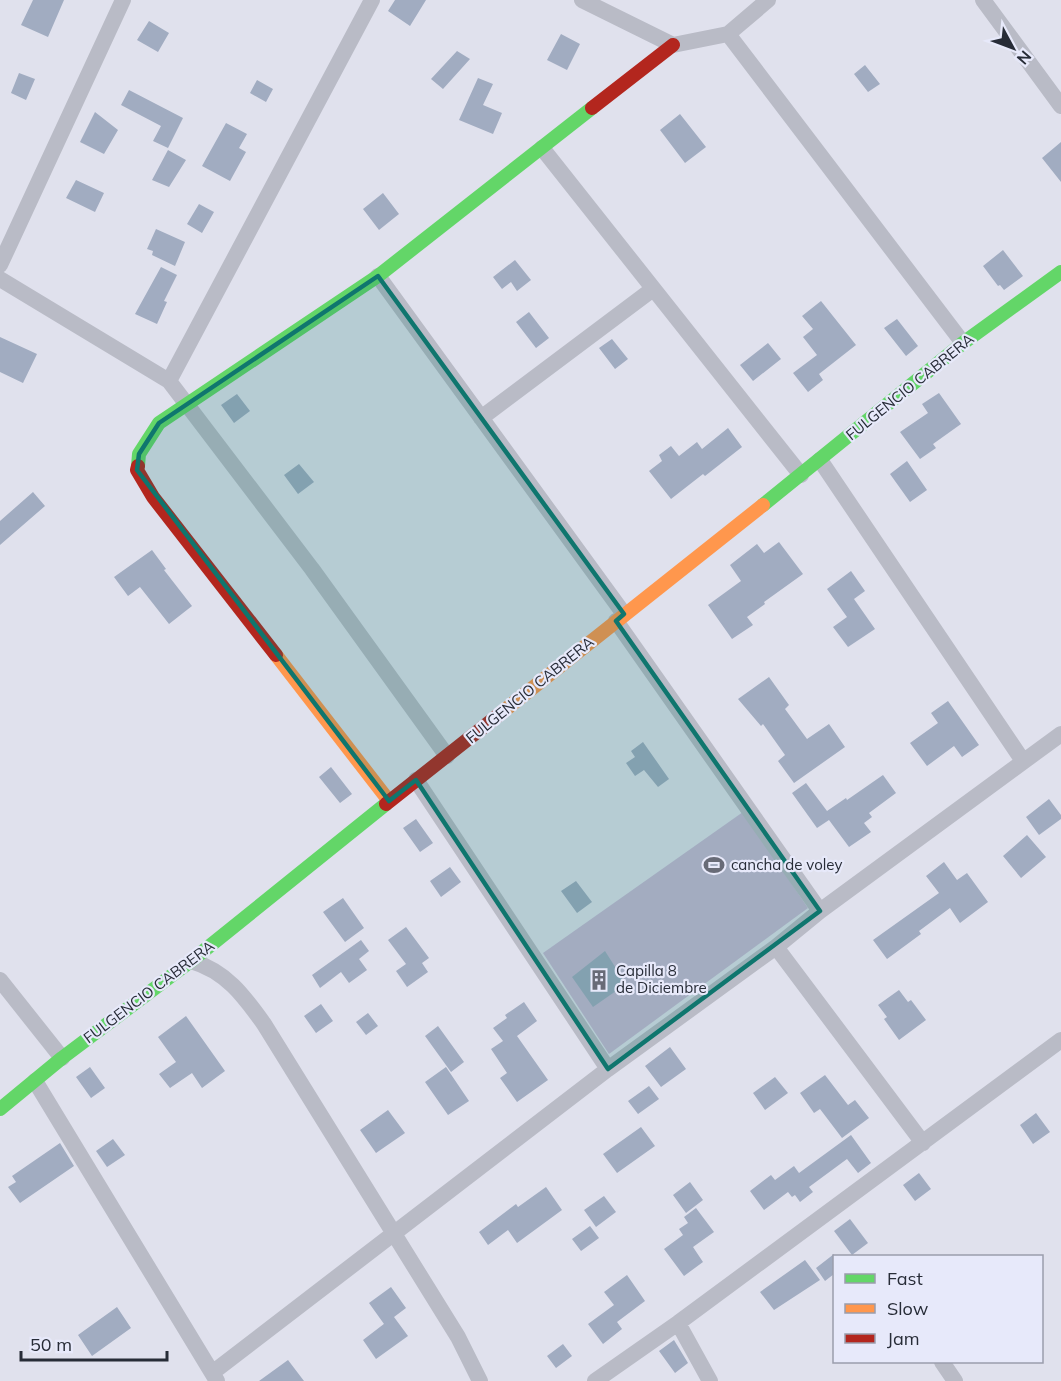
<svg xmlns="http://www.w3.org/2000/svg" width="1061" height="1381" font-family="Mulish,sans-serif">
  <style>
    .green { fill: #c8bad5 }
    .building { fill: #a1acc1 }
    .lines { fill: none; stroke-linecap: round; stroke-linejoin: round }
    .street { stroke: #b9bbc6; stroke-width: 16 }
    .fast { stroke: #63d668; stroke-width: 14 }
    .slow { stroke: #ff974d; stroke-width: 14 }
    .jam { stroke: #b3261e; stroke-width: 14 }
    .marked { fill: #0f766e; fill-opacity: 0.2; stroke: #0f766e; stroke-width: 4.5; stroke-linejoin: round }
    .labels { text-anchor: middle; stroke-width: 4.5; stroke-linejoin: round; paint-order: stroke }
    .street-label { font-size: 15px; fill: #272c37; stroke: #e7e9fa }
    .poi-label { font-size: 15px; fill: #272c37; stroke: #e7e9fa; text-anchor: start }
  </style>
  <rect width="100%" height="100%" fill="#e0e1ed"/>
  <!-- green -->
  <path class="green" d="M743,812L808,908L609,1054L543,953Z"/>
  <!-- building -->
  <path class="building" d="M33,0H64L48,37L21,25Z
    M395,0H426L410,26L388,11Z
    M149,21L169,33L158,52L137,40Z
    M561,34L580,44L567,70L547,60Z
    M457,51L470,59L443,89L431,79Z
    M865,65L880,84L868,92L854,74Z
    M19,73L35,79L26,100L11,93Z
    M478,78L493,84L483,105L502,113L493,134L459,120Z
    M257,80L273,89L266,102L250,93Z
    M129,90L183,118L168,148L153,141L161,126L121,105Z
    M95,112L118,130L104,154L80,142Z
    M680,114L706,147L685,163L660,130Z
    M226,123L247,134L239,148L246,152L230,181L202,166Z
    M1061,142V182L1042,158Z
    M168,150L186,160L169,187L152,180Z
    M76,180L104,193L95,212L66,198Z
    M383,193L399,214L379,230L363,209Z
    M199,204L214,212L202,233L187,224Z
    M156,229L185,242L175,266L152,255L153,251L147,249Z
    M1003,250L1023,276L1004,290L1000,285L998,286L983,266Z
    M515,260L531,280L517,291L511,282L502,289L493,277Z
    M161,267L177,275L164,301L167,302L157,324L135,314Z
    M821,301L856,345L819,374L823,380L808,392L793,373L817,355L803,337L813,329L802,316Z
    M529,312L549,338L536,348L516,322Z
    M897,319L918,346L906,356L884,328Z
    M0,337L37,354L23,383L0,372Z
    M612,339L628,359L615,369L599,348Z
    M768,343L781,359L753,381L740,365Z
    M939,393L961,424L933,444L936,448L920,459L900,432L928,413L922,404Z
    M237,394L250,411L234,423L221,405Z
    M728,428L742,447L705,476L703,474L671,499L649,471L662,461L659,455L671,446L679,456L697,442L702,449Z
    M907,461L927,490L910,502L890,474Z
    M299,464L314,482L298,494L284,475Z
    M33,492L45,506L0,545V521Z
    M779,542L803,574L764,602L765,604L747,617L753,625L732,639L708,605L741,581L730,565L757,544L764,553Z
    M152,550L166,569L164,570L192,606L169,624L140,587L128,596L114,577Z
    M851,571L865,591L854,599L875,629L848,647L833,627L847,617L827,589Z
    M769,677L789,705L785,709L807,739L829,724L845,747L794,783L778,761L785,755L763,724L761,726L738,699Z
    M948,701L979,745L962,757L954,746L927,766L910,743L938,723L931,713Z
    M643,742L669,779L658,787L644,770L635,776L626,763L635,757L631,751Z
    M331,767L352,794L340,803L319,777Z
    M883,775L896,793L869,813L872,817L864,823L871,832L849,847L829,820L817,828L792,793L806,783L827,811L846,798L847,800Z
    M1049,799L1061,815V819L1039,835L1026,817Z
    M416,819L433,843L420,852L403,828Z
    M1027,835L1046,857L1021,878L1003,856Z
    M944,862L957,880L967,873L988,902L960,923L950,908L919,931L921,934L887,959L873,940L939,893L926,876Z
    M450,867L461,882L441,897L430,881Z
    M576,881L592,902L577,913L561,891Z
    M343,898L364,928L345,942L323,912Z
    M406,927L429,958L422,963L428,972L407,987L396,971L406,964L388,940Z
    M361,940L369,951L359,959L367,970L349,983L341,972L320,988L312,975Z
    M605,951L626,984L593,1007L572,977Z
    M899,990L908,1002L911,1000L926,1020L899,1040L884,1019L887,1017L878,1005Z
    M524,1002L537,1021L517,1036L548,1080L517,1102L500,1078L507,1073L491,1049L503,1041L493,1028L507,1018L505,1015Z
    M321,1004L333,1021L316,1033L304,1016Z
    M368,1013L378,1026L366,1035L356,1022Z
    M186,1016L225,1071L202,1088L192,1073L170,1088L159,1074L176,1062L158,1037Z
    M438,1026L464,1062L451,1072L425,1036Z
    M670,1047L686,1069L661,1087L645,1066Z
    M90,1067L105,1088L91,1098L76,1077Z
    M446,1067L469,1101L448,1115L425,1082Z
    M825,1075L848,1105L855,1100L869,1118L842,1138L820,1109L814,1113L800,1093Z
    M775,1077L788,1093L765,1110L753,1093Z
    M649,1086L659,1099L638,1114L628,1101Z
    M388,1110L405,1133L376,1153L360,1130Z
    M1036,1113L1050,1132L1033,1144L1020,1125Z
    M641,1127L655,1146L617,1173L603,1154Z
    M851,1135L871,1163L858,1173L847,1159L809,1187L813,1192L800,1202L795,1195L792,1197L788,1192L764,1210L750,1191L771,1175L775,1180L794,1166L799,1173Z
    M113,1139L125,1155L107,1167L96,1151Z
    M60,1143L74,1166L20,1203L8,1187L16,1182L12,1176Z
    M919,1173L931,1189L915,1201L903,1185Z
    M690,1182L703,1200L686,1213L673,1195Z
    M546,1187L562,1210L517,1243L508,1230L488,1245L479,1232L516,1204L518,1207Z
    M604,1196L616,1212L596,1227L584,1210Z
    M696,1208L714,1232L693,1247L703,1262L684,1276L664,1249L683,1235L679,1229L688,1223L684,1217Z
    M850,1219L868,1243L852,1255L834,1231Z
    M590,1226L599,1238L581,1251L572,1239Z
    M834,1254V1274L825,1281L816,1268Z
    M805,1260L820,1280L774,1310L760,1292Z
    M627,1275L645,1301L617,1322L622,1329L603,1344L588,1324L614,1305L604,1292Z
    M391,1287L406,1308L394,1317L408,1336L376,1359L363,1340L393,1317L384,1324L369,1303Z
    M117,1307L131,1328L92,1356L78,1335Z
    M674,1340L688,1363L675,1373L659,1351Z
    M563,1344L572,1356L556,1368L547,1356Z
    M288,1360L304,1381H259Z"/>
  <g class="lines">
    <!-- street -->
    <path class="street" d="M582,0L673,45L728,34L768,0
      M983,0L1061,106
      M728,34L963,343
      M542,148L801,475
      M0,265L123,0
      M378,276L624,614
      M0,279L169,381L312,569L447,756
      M169,381L372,0
      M481,418L653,289
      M820,460L1023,761
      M616,621L820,911
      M416,780L608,1069
      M776,947L923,1143
      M191,961C226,971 244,996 264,1024L458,1337L480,1381
      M0,980L62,1058
      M35,1081L217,1381
      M678,1323L710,1381
      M942,1362L955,1381
      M212,1373L608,1069L776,947L820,911L1061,734
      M595,1381L678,1323L1061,1040"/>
    <!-- fast -->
    <path class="fast" d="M138,466L139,454L159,423L378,276L592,108
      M763,505L963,343L1061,272
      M0,1109L62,1058L191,961L386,804"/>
    <!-- slow -->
    <path class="slow" d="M276,655L389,801
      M501,713L763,505"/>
    <!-- jam -->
    <path class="jam" d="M592,108L673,45
      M138,466L137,470L153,497L276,655
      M386,804L501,713"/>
  </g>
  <!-- marked area -->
  <path class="marked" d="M378,276L624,614L616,621L820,911L608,1069L416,780L389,801L137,470L139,454L159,423Z"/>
  <!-- icons -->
  <defs>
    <g id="stadium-bare" transform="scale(1.62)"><path d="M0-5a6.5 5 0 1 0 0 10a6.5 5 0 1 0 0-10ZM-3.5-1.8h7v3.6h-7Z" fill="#686b77" stroke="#e7e9fa" stroke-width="2.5" paint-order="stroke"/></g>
    <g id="building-bare" transform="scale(1.62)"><path d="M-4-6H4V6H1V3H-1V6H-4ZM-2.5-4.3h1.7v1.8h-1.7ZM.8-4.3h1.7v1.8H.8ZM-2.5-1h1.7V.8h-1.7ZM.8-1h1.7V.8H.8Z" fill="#686b77" stroke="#e7e9fa" stroke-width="2.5" paint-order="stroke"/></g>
  </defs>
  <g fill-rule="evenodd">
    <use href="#stadium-bare" x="714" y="865"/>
    <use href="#building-bare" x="599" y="980"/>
  </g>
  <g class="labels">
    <!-- street labels -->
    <g class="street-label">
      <text transform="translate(910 387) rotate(-39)" y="5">FULGENCIO CABRERA</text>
      <text transform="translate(530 690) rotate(-39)" y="5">FULGENCIO CABRERA</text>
      <text transform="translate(149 992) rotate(-37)" y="5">FULGENCIO CABRERA</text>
    </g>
    <!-- poi labels -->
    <g class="poi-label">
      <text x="731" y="870">cancha de voley</text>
      <text x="616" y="976">Capilla 8<tspan x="616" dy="17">de Diciembre</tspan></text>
    </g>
  </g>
  <!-- legend -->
  <rect x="833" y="1255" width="210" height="108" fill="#e7e9fa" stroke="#9a9dac" stroke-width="1.5"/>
  <rect x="845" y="1274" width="30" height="9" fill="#63d668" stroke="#9a9dac" stroke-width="1.5"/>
  <text x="887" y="1285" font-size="18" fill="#272c37">Fast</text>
  <rect x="845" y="1304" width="30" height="9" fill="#ff974d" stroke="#9a9dac" stroke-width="1.5"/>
  <text x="887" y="1315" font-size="18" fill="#272c37">Slow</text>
  <rect x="845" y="1334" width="30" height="9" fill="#b3261e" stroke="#9a9dac" stroke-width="1.5"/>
  <text x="887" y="1345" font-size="18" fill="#272c37">Jam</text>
  <!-- north arrow -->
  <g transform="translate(1013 48) rotate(131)" stroke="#e7e9fa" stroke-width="4.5" paint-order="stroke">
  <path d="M0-4.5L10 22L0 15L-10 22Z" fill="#272c37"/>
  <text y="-9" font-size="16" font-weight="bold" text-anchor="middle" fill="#272c37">N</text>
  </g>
  <!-- scale -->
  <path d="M21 1351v9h146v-9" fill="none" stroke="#272c37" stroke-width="3"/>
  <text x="30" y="1351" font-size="18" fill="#272c37" stroke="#e7e9fa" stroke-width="4.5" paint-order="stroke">50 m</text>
</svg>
